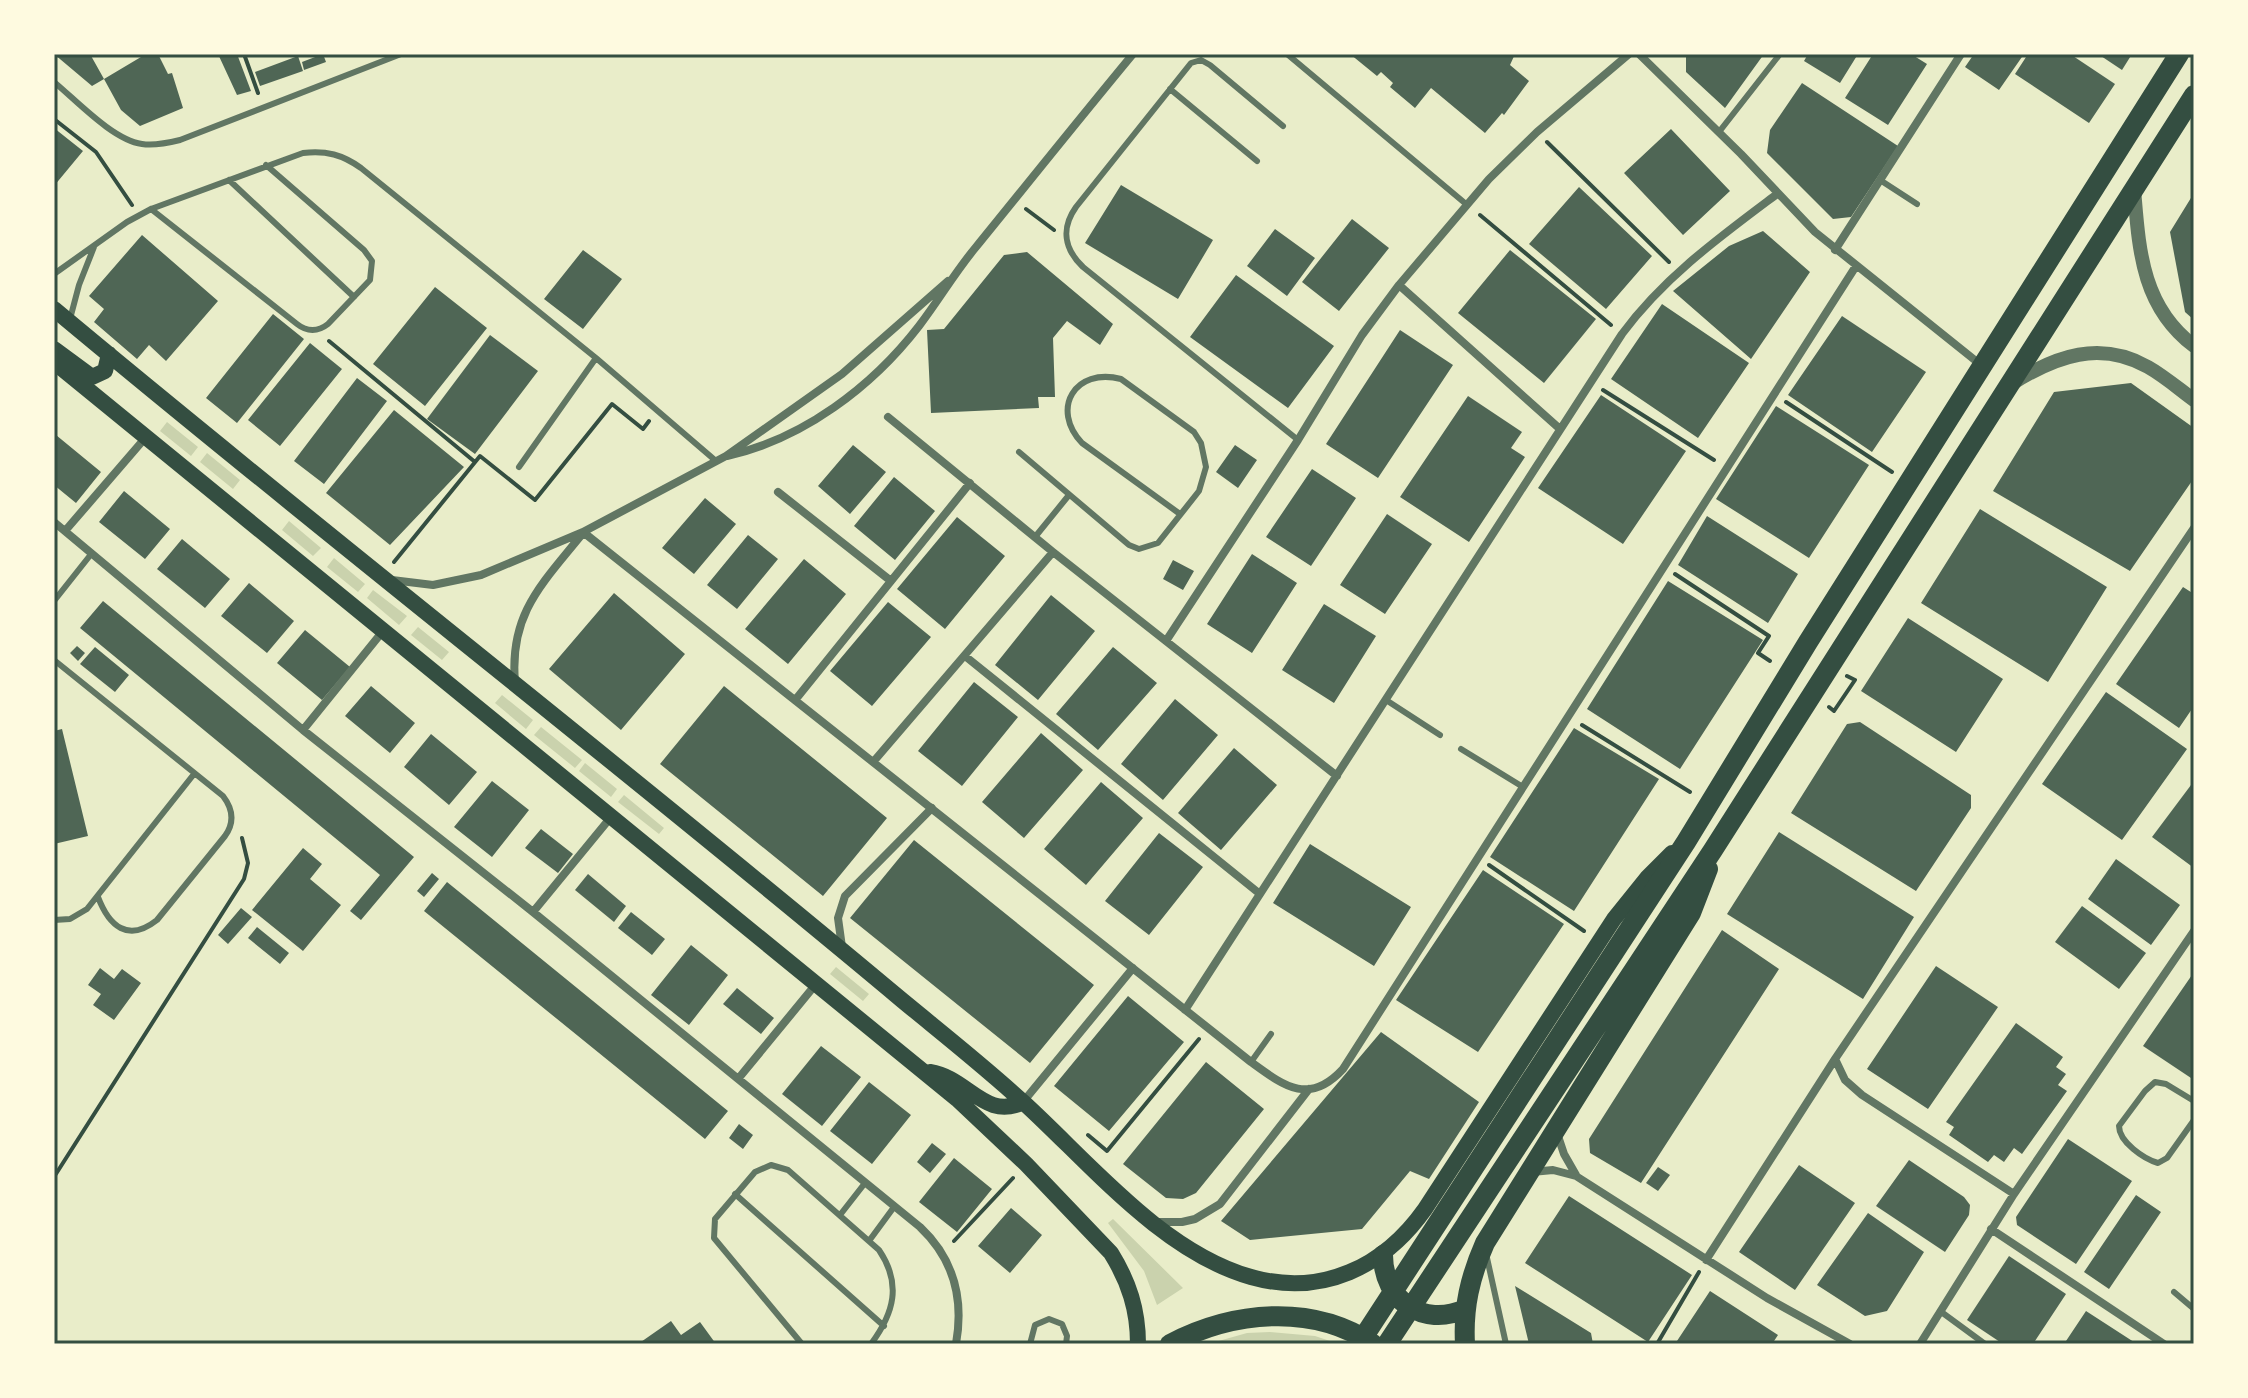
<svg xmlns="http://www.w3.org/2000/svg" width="2248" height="1398" font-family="'Zilla Slab',serif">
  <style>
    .green { fill: #cad2ad }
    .building { fill: #4f6655 }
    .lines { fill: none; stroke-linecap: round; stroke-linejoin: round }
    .path { stroke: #344e41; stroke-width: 4 }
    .service { stroke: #617663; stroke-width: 6 }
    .minor { stroke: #617663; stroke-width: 8 }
    .tertiary { stroke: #617663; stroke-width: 14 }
    .secondary { stroke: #344e41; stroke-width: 16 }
    .primary { stroke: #344e41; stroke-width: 20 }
    .neatline { fill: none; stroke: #344e41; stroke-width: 3 }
  </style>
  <rect width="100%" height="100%" fill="#e9edc9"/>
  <!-- green -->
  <path class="green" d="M167,422L198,447L191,456L160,431Z
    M207,453L240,480L233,489L200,462Z
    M289,521L321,548L313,556L282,530Z
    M334,558L365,584L358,592L327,567Z
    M373,590L407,616L399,625L367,598Z
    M418,627L449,652L442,660L411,635Z
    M502,695L533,720L526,729L495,703Z
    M541,727L582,760L575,768L534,735Z
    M585,763L617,789L611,797L579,771Z
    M624,795L664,828L659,834L618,802Z
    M836,967L869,994L863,1001L830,974Z
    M1113,1219L1183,1288L1157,1305L1144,1271L1108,1223Z
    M1270,1332L1315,1336L1336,1343L1208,1344L1247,1333Z"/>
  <!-- building -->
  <path class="building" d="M54,54H90L104,79L92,86Z
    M146,54H158L168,74L172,73L183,108L140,126L121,110L104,79Z
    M218,54H237L251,91L237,95Z
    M323,54L326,62L304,70L302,62Z
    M1350,54H1515L1510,65L1529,81L1504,115L1502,113L1485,133L1431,88L1415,108L1390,87L1393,83L1381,72L1377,76Z
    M1686,54H1764L1725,108L1686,72Z
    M1808,54H1858L1840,83L1804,61Z
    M1873,54H1911L1927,64L1888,125L1845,98Z
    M1974,54H2024L1999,90L1965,67Z
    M2028,54H2070L2115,84L2089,123L2015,74Z
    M2098,54H2132L2122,70Z
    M298,56L303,71L260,86L255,72Z
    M1802,83L1898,146L1851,217L1833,219L1767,153L1770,130Z
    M54,128L83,151L54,186Z
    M1671,129L1730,191L1683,235L1624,173Z
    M1121,185L1213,240L1178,299L1085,243Z
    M1579,187L1652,256L1606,309L1529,244Z
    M2194,193V320L2185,312L2170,232Z
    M1352,219L1389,248L1339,311L1302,282Z
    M1275,229L1315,258L1287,296L1247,266Z
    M1763,231L1810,272L1751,359L1673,291L1729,246Z
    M142,235L218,301L166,361L149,345L137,359L94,322L104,309L89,296Z
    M583,250L622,279L583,329L544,299Z
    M1510,250L1596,319L1544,383L1458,313Z
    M1027,252L1113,324L1100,345L1067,321L1053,338L1055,397H1038L1039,408L931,413L927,330L944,329L1004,255Z
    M1236,275L1334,346L1288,408L1190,337Z
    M435,287L487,328L425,406L373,364Z
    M1662,304L1749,363L1698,438L1611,379Z
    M273,314L304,339L237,423L206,398Z
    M1842,316L1926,372L1872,452L1788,395Z
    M1400,330L1453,365L1378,478L1326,444Z
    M490,335L538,371L475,454L427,419Z
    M310,343L342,369L280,446L248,420Z
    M357,378L387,401L324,484L294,461Z
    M2131,383L2194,428V478L2130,571L1993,491L2054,392Z
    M1601,395L1686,451L1623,544L1538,488Z
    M1468,396L1522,432L1511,448L1525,457L1469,542L1400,497Z
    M1776,406L1869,465L1809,558L1716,499Z
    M394,410L464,467L390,545L326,493Z
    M56,435L101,472L76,503L54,485Z
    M853,445L886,472L850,514L818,486Z
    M1235,445L1257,460L1238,488L1216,472Z
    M1312,469L1356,498L1311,566L1266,537Z
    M894,477L935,511L895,560L854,526Z
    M124,491L170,529L145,559L99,522Z
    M705,498L736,524L694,574L662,548Z
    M1980,509L2107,587L2048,682L1921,603Z
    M1387,514L1432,544L1385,614L1340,585Z
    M1707,516L1798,574L1768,623L1678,565Z
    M957,517L1005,556L945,629L897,589Z
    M748,535L778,559L737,609L707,585Z
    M182,539L230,579L205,608L157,569Z
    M1252,554L1297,583L1252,653L1207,624Z
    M804,559L846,594L788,664L745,629Z
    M1173,560L1194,571L1183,590L1163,579Z
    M1668,581L1763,640L1680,769L1587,709Z
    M249,583L294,621L267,653L221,616Z
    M2183,587L2194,594V706L2179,728L2116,684Z
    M614,593L685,654L621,730L549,669Z
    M1051,595L1095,631L1038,700L995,665Z
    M103,601L414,857L361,920L350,911L380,875L80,628Z
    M888,602L931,637L872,706L830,671Z
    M1324,604L1376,636L1334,703L1282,670Z
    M1908,618L2003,679L1956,752L1861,691Z
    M305,630L350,667L322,700L277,663Z
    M77,646L85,653L78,661L70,653Z
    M95,647L129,675L115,692L80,664Z
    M1113,647L1157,683L1098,750L1056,714Z
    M974,682L1018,717L962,786L918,751Z
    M371,686L415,723L390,753L345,716Z
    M724,686L887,818L823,896L660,764Z
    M2106,692L2187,749L2122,840L2042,784Z
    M1175,699L1218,735L1163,800L1121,764Z
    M1860,722L1971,795V808L1916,891L1791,813L1847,724Z
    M1574,728L1659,779L1574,911L1490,857Z
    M62,729L88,836L54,844V731Z
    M1041,733L1083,770L1024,838L982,802Z
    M431,734L477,772L449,805L404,767Z
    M1234,748L1277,785L1221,850L1178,813Z
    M492,781L529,810L492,857L454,827Z
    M2194,781V868L2152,837Z
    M1101,782L1143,818L1086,885L1044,849Z
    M541,829L573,854L558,873L525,848Z
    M1779,832L1914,917L1863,999L1727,914Z
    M1159,833L1203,867L1149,935L1105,901Z
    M914,840L1094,985L1030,1063L850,918Z
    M1310,844L1411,907L1374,966L1273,903Z
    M303,848L322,864L310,879L341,905L303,951L252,910Z
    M2116,859L2180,905L2151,945L2088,899Z
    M1483,870L1564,924L1478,1052L1396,1000Z
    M432,873L439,879L424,897L417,891Z
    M588,874L626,906L614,922L575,890Z
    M447,882L728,1111L705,1139L424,911Z
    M2082,906L2146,953L2119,989L2055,942Z
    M241,908L252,917L228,944L218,935Z
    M631,912L665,939L652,955L618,928Z
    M257,927L289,953L280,964L248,938Z
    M1722,930L1779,969L1641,1183L1590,1153L1589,1139Z
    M691,945L728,975L689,1025L651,995Z
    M1936,966L1998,1007L1928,1109L1867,1069Z
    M100,968L114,979L122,969L141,983L114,1020L93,1005L101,994L88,985Z
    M2194,972V1080L2143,1046Z
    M737,988L774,1018L761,1034L723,1004Z
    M1128,996L1184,1042L1109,1131L1054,1086Z
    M2016,1023L2063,1057L2056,1067L2066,1074L2058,1085L2067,1091L2022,1154L2014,1148L2004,1162L1994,1155L1988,1162L1949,1135L1954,1127L1946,1122Z
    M1381,1032L1479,1102L1429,1179L1410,1171L1362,1229L1250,1240L1221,1221Z
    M821,1046L861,1077L822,1126L782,1094Z
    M1206,1062L1264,1109L1196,1193L1183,1199L1166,1198L1123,1164Z
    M869,1082L911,1115L872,1164L830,1131Z
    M739,1124L753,1135L743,1149L729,1138Z
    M2068,1139L2132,1181L2076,1264L2017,1225L2016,1217Z
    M932,1143L946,1154L930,1173L917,1162Z
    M954,1158L992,1189L957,1232L919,1202Z
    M1909,1160L1964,1197L1970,1205L1969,1215L1945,1252L1876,1206Z
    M1799,1165L1855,1203L1795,1290L1739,1252Z
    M1658,1167L1670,1175L1658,1191L1646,1183Z
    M2136,1195L2161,1212L2109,1289L2084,1272Z
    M1569,1196L1692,1275L1648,1342L1525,1263Z
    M1011,1208L1042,1235L1010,1273L978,1246Z
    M1868,1213L1924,1252L1887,1311L1865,1316L1817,1285Z
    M2009,1256L2066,1294L2033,1344H2003L1967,1320Z
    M1515,1286L1591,1333L1593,1344H1529Z
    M1710,1291L1778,1335L1772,1344H1675Z
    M2086,1311L2137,1344H2064Z
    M671,1321L681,1335L700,1322L716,1344H638Z"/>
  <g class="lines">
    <!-- path -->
    <path class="path" d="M244,54L258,93
      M54,119L96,152L132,205
      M1547,142L1669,262
      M1026,209L1054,230
      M1480,215L1611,325
      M329,341L475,462
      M1603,390L1714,460
      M1786,402L1892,472
      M394,562L480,456L535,500L612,404L643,429L649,421
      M1675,574L1769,636L1758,653L1770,661
      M1829,707L1834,711L1855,680L1847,676
      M1582,725L1690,792
      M1489,865L1584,931
      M1088,1135L1107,1151L1199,1039
      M54,1177L244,879L248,863L242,838
      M954,1241L1013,1178
      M1657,1344L1699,1272"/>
    <!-- service -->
    <path class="service" d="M1287,54L1466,204
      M54,82C77,101 113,140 142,144C154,146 168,143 180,140L401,54
      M1170,89L1257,161
      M1283,126L1210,65L1201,60L1191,63L1076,207C1061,228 1064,249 1083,267L1298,440
      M1719,132L1780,54
      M229,180L354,297
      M1880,180L1917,204
      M151,209L297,324C307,332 318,332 328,324L370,280L372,261L364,250L266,165
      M54,274L127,222L151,209L303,153C326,150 343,155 361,168L596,358L716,461
      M70,319L79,285L94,247
      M1019,452L1129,545L1139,549L1158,543L1199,491L1206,467L1201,443L1194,432L1121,379C1075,367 1050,409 1082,443L1180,514
      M519,467L596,358
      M1035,537L1069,495
      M54,601L92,553
      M54,660L223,796C233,809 235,822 225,836L157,920C128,943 109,926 98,897
      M1386,700L1440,735
      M1461,749L1523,787
      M54,920L70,919L87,909L194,774
      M1251,1062L1271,1034
      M2194,1101L2166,1084L2155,1082L2145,1091L2119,1126C2119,1142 2144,1159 2158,1163L2167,1158L2194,1120
      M735,1194L884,1326
      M840,1215L865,1183
      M869,1241L894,1207
      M1487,1258L1506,1344
      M2174,1292L2194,1309
      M1940,1311L1985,1344
      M802,1344L714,1238L715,1219L755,1172L771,1165L788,1170L879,1250C902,1284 894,1313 871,1344
      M1030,1344L1035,1325L1049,1319L1062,1324L1067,1336L1066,1344"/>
    <!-- minor -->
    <path class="minor" d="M1639,54L1741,154L1815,232L1981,365
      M1835,250L1961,54
      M1399,285L1560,429
      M888,417L1053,552L1337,776
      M727,456C803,439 872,387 919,326C939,300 955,272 976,247C1028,183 1080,118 1133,54
      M778,492L891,581
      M54,522L303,730L533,912L920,1227C954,1259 964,1299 956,1344
      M65,531L146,437
      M583,532L1251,1062C1284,1086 1309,1106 1343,1069L1856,266
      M392,580L433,585L481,575L583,532L726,456L842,374L948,281
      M1166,641L1298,440L1362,335L1399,285L1489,179L1537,132L1629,54
      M965,656L1260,894
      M515,682C509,613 543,583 583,533
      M796,699L970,483
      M303,730L383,631
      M874,761L1053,552
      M533,912L611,817
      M842,947L838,918L845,896L932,808
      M1185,1010L1622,334C1664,277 1721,236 1777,194
      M1835,1059L1845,1080L1862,1095L2014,1194
      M738,1079L816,984
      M1023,1102L1133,968
      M1557,1133L1564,1154L1576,1175
      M1532,1172L1553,1170L1576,1176L1767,1298L1850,1344
      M1159,1222H1182L1195,1219L1220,1204L1309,1089
      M1991,1229L2164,1344
      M1706,1260L1835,1059L2194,528
      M1920,1344L2014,1194L2194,931"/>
    <!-- tertiary -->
    <path class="tertiary" d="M2134,189C2139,248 2141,306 2194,346
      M2013,383C2056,356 2100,340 2148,367C2164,376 2179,389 2194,400"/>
    <!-- secondary -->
    <path class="secondary" d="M54,309C334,543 623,766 903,1001C943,1034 985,1067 1023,1102C1089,1162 1162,1252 1251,1277C1322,1297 1384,1267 1425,1209L1614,919L1647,878L1672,853
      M54,349L92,377L105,371L109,354
      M54,362L957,1099L1026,1164L1111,1253C1129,1282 1138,1310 1138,1344
      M930,1072C968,1078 985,1121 1023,1102"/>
    <!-- primary -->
    <path class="primary" d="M1383,1255C1383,1300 1423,1328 1465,1309
      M1170,1344C1233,1311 1312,1303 1373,1344
      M1359,1344L1686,842L1808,642L2179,54
      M1387,1344L1713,850L2194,95
      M1465,1344C1463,1307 1470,1277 1485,1243L1691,913L1708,869"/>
  </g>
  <!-- border -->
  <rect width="2248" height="1398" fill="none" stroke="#fefae0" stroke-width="112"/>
  <rect x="56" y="56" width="2136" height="1286" class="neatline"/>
</svg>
